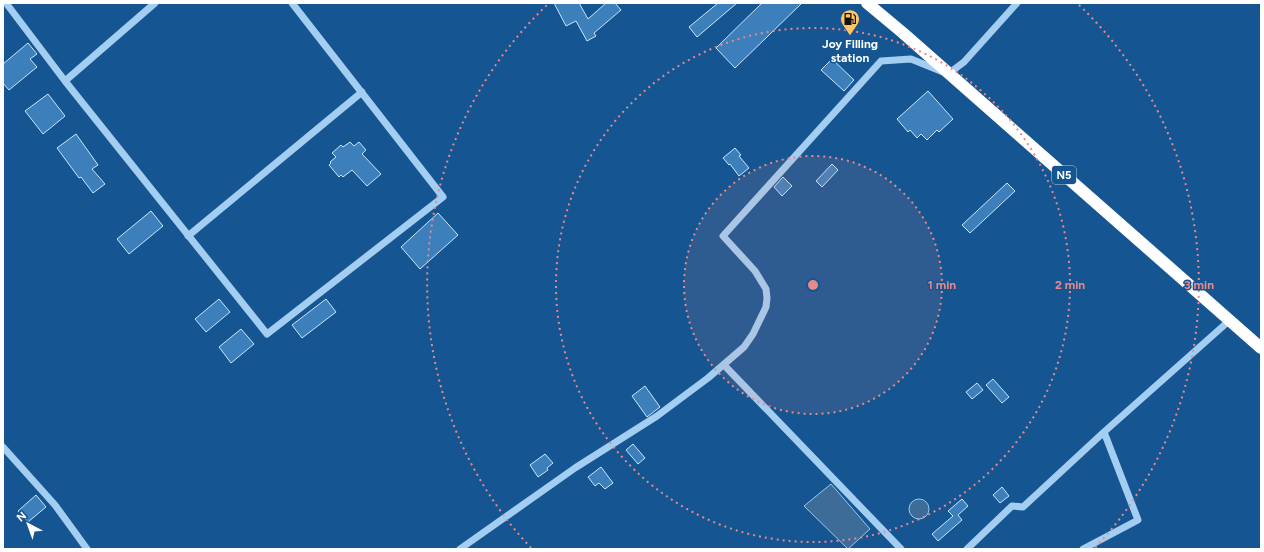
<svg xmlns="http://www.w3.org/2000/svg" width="1264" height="552" font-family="Figtree,sans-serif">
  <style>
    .water { fill: #3e6c98; stroke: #95c9f4 }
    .building { fill: #3d7fba; stroke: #cae5fc }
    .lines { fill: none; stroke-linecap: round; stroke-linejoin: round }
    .minor { stroke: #a3cdf1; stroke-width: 7 }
    .highway { stroke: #fff; stroke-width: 12 }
    .ring { fill: none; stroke: #e88989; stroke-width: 2; stroke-dasharray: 2 4 }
    .labels { text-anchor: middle; stroke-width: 3; stroke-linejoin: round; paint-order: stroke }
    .shield { fill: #155692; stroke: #b9ccde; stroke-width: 1 }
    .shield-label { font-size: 11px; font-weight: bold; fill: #fff }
    .poi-label { font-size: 12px; font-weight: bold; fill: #fff; stroke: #155692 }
    .centre { fill: #e88989; stroke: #155692; stroke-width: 2 }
    .ring-label { font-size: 12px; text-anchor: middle; font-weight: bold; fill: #e88989; stroke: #155692; stroke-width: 3; stroke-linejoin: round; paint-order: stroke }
  </style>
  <rect width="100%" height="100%" fill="#155692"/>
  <!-- water -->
  <path class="water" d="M831,484L870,529L848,549L804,506Z
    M909 509a10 10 0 1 1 20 0a10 10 0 1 1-20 0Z"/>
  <!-- building -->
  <path class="building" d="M554,3H579L588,19L606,3H615L621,10L594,33L596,36L587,41L576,21L566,26Z
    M718,3H737L697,37L689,27Z
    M762,3H802L735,68L716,48Z
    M28,43L37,54L30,59L37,67L9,90L3,83V64Z
    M832,59L854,80L844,91L821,70Z
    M928,91L953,119L939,132L937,130L927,140L921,134L917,138L910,130L908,132L897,119Z
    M48,94L65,116L43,134L25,111Z
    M76,134L98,165L92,169L105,184L93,193L81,177L79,178L57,148Z
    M350,142L354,146L359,142L366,150L362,154L381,174L367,186L352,170L343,177L341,175L339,177L329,165L331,163L330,162L336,157L332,153L341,145L343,147Z
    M735,148L741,155L739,156L749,168L739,176L730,164L729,165L723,158Z
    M832,164L838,170L822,187L816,181Z
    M783,177L792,186L782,196L774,187Z
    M1007,183L1015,191L970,233L962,225Z
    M151,211L163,226L129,254L117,239Z
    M438,213L458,235L420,269L401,247Z
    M219,299L230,312L206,332L195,319Z
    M326,299L336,312L302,338L292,325Z
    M241,329L254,344L231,363L219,347Z
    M993,379L1009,397L1002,403L986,385Z
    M977,383L983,390L972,399L966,392Z
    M645,386L660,407L647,417L632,396Z
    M633,444L645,458L638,464L626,450Z
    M545,454L553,463L547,468L548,470L538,477L530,465Z
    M601,467L613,483L605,489L599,483L595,486L588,477Z
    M1002,487L1009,496L1000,503L993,495Z
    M36,495L46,507L28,522L18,511Z
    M962,499L968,506L958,515L962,520L938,541L932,534L953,516L948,511Z"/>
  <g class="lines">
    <!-- minor -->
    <path class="minor" d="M6,3L65,81
      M155,3L65,81L267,334L443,197L292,3
      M188,236L362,92
      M724,365L901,549
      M1104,432L1230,320
      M3,447L55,505L87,549
      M460,549L575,468L657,416L708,378L744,347L753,334L766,307L767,298L766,289L755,271L723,236L881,61L911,59L948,74L964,62L1017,3
      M967,549L1012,506L1023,507L1104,432L1138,520L1083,549"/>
    <!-- highway -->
    <path class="highway" d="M867,3L903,33L1261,348"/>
  </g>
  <!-- distance rings -->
  <circle cx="813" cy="285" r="129" fill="#e88989" fill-opacity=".12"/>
  <g class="ring">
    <circle cx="813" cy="285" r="129"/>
    <circle cx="813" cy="285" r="257"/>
    <path d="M531 548A386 386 0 0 1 547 5M1079 5A386 386 0 0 1 1095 548"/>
  </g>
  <!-- icons -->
  <defs>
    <g id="fuel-pin" transform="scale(1)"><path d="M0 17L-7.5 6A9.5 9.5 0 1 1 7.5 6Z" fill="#ffc563" stroke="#155692"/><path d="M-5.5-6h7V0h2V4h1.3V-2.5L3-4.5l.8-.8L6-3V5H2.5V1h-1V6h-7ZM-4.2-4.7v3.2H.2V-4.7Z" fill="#111"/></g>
  </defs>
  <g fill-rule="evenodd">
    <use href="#fuel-pin" x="850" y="19"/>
  </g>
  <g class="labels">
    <!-- shield labels -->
    <rect class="shield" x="1052" y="166" width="24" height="18" rx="3"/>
    <g class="shield-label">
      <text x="1064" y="179">N5</text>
    </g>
    <!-- poi labels -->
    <g class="poi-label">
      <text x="850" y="48">Joy Filling<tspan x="850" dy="14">station</tspan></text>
    </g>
  </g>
  <circle cx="813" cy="285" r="6" class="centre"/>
  <g class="ring-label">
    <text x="942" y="289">1 min</text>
    <text x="1070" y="289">2 min</text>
    <text x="1199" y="289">3 min</text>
  </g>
  <!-- border -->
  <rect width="1264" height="552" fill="none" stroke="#ffffff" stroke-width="8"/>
  <!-- north arrow -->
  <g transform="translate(28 524) rotate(319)" stroke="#155692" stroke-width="3" paint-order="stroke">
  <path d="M0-3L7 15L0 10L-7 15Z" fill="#ffffff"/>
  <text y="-6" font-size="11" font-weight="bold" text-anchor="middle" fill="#ffffff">N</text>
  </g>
</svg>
